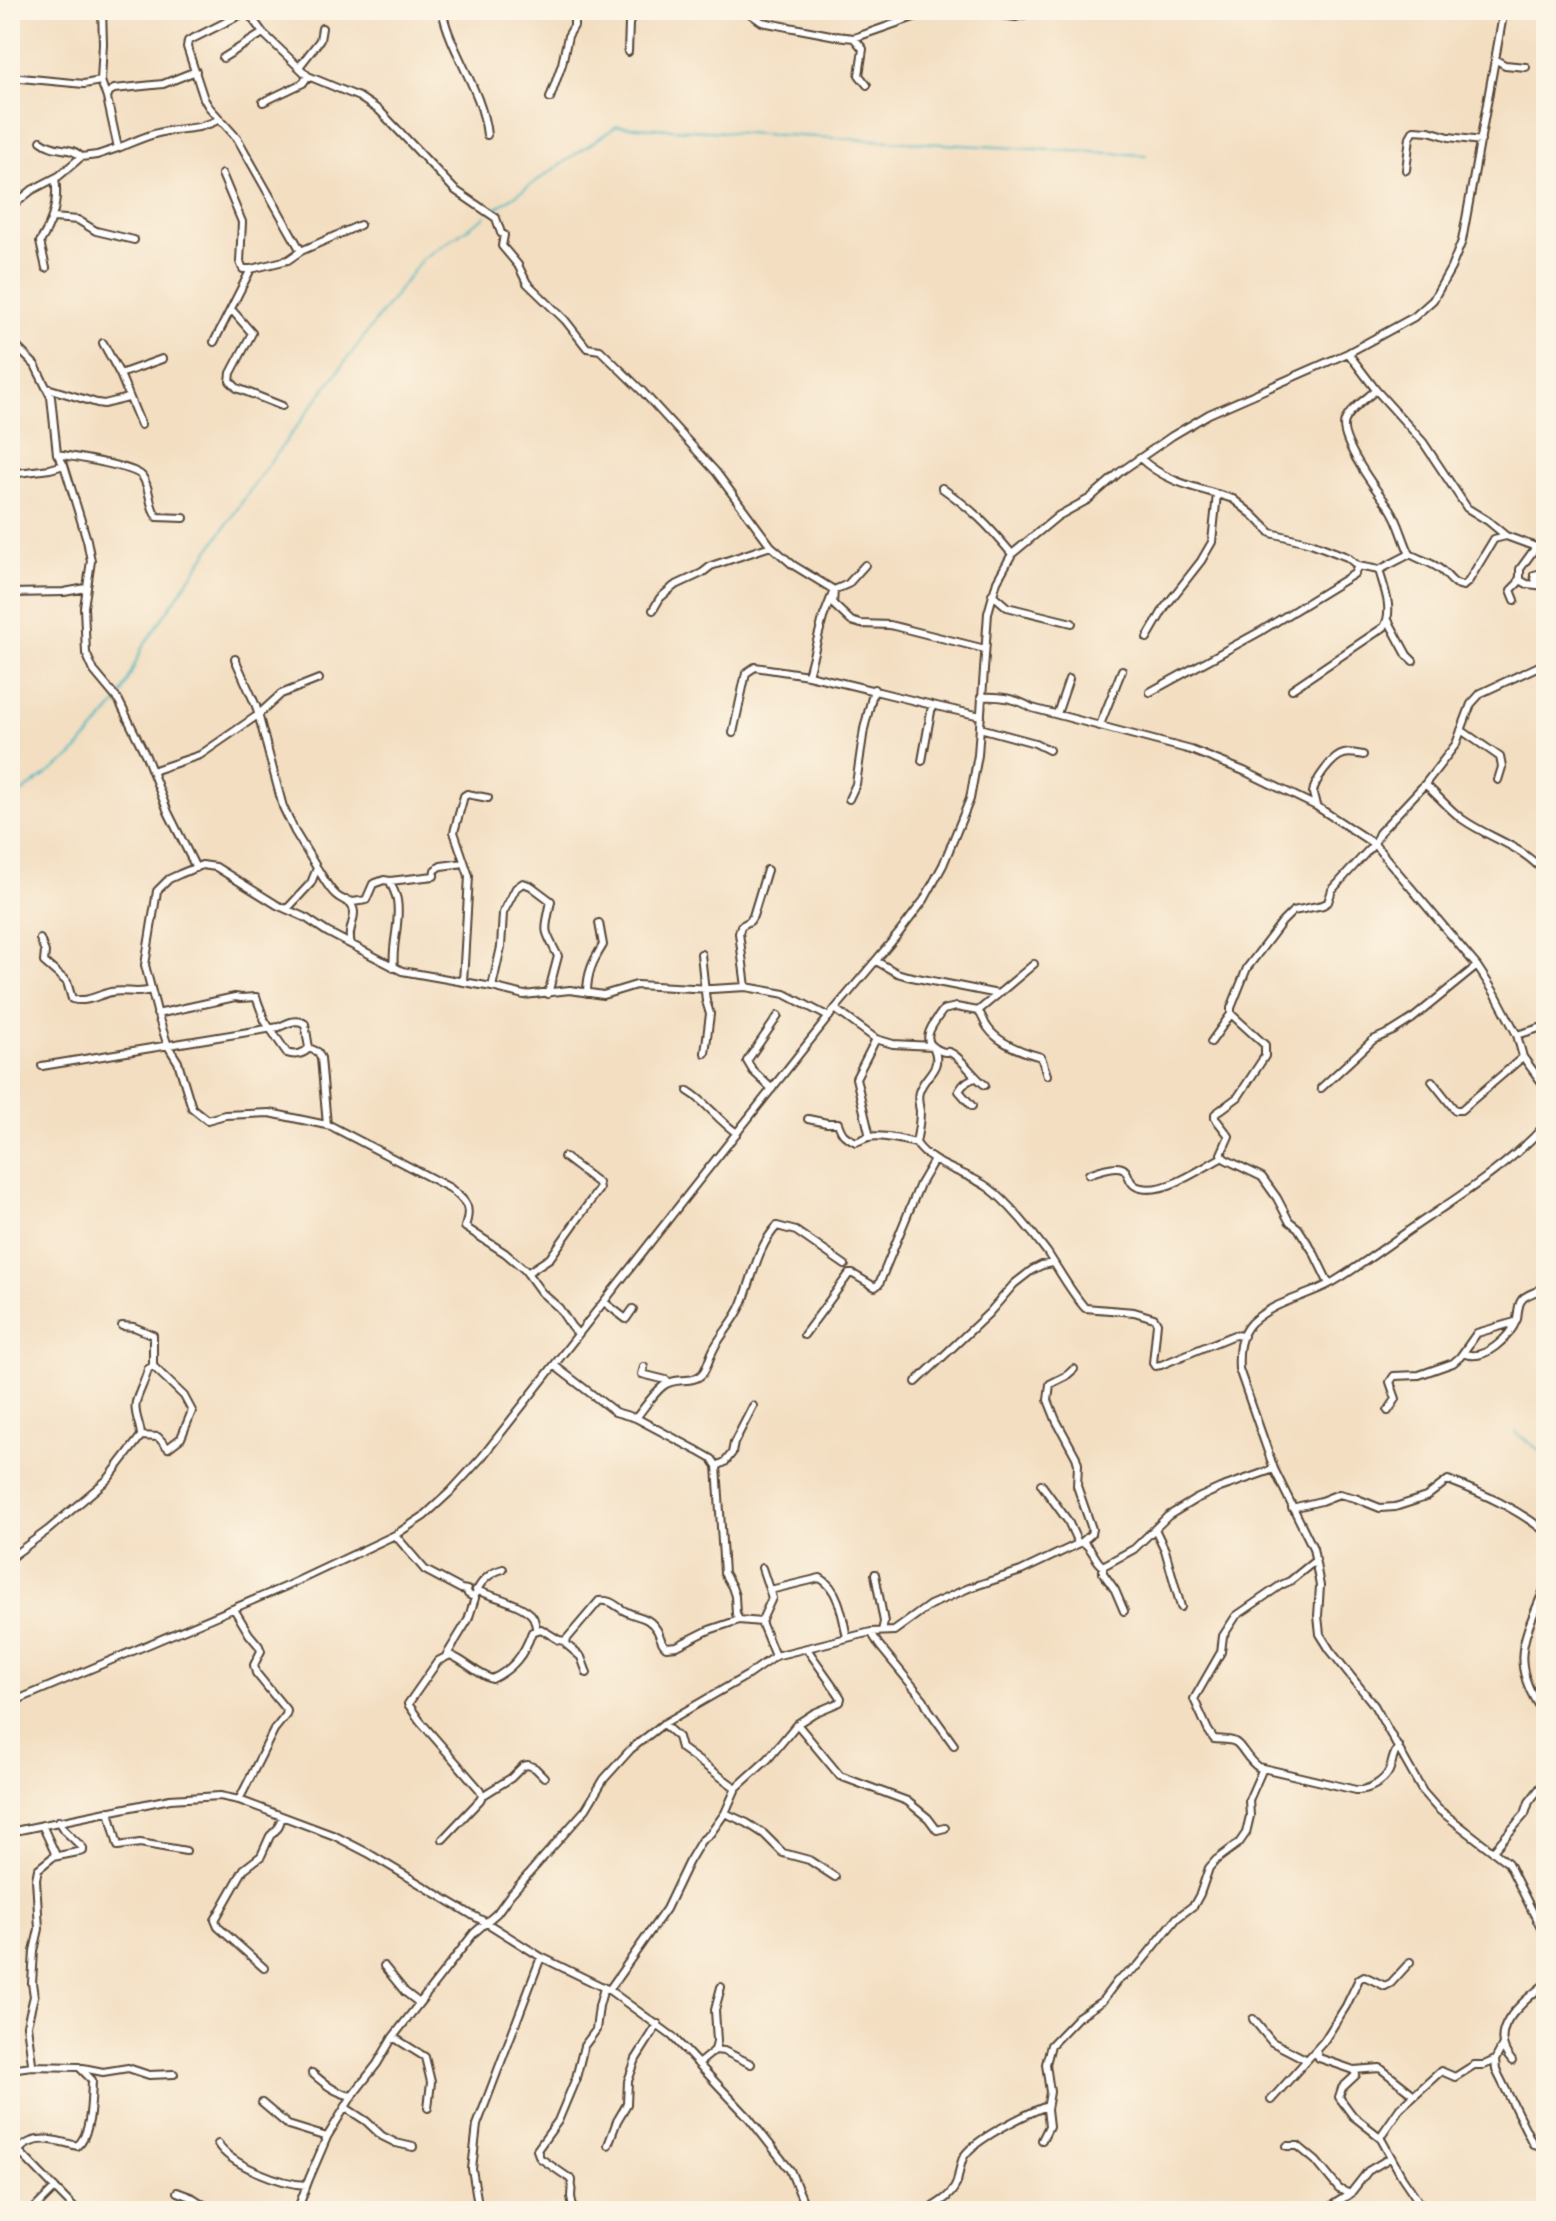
<svg xmlns="http://www.w3.org/2000/svg" width="1556" height="2221" font-family="'IM FELL Double Pica',serif">
  <style>
    .lines { fill: none; stroke-linecap: round; stroke-linejoin: round }
    .stream { stroke: #45b5be; stroke-width: 2 }
    .minor-casing { stroke: #574536; stroke-width: 10 }
    .minor { stroke: #fff; stroke-width: 6 }
  </style>
  <rect width="100%" height="100%" fill="#fcf5e5"/>
  <filter id="ink" filterUnits="userSpaceOnUse"><feTurbulence type="fractalNoise" baseFrequency=".0125" numOctaves="2"/><feDisplacementMap in="SourceGraphic" scale="16" xChannelSelector="R" yChannelSelector="G"/><feConvolveMatrix kernelMatrix="1 2 1 2 8 2 1 2 1" color-interpolation-filters="sRGB"/></filter>
  <filter id="wash" filterUnits="userSpaceOnUse"><feTurbulence type="fractalNoise" baseFrequency=".006" numOctaves="4" result="noise"/><feDisplacementMap in="SourceGraphic" scale="32" xChannelSelector="R" yChannelSelector="G"/><feGaussianBlur stdDeviation="1.8" result="paint"/><feColorMatrix in="noise" values="0 0 0 0 0 0 0 0 0 0 0 0 0 0 0 0 0 1.4 0 .05"/><feComposite in="paint" operator="in"/></filter>
  <g filter="url(#wash)">
    <rect width="100%" height="100%" fill="#f3dec1"/>
    <g class="lines">
      <!-- stream -->
      <path class="stream" d="M491,212L617,126L1146,155
        M10,801L71,757L119,701L142,648L262,473L422,259L486,216
        M1515,1432L1546,1455"/>
    </g>
  </g>
  <g filter="url(#ink)">
    <g class="lines">
      <!-- minor casing -->
      <g class="minor-casing">
        <path id="minor" d="M246,10L263,33L308,76L359,97L380,111L455,190L496,218L501,233L504,235L502,246L518,265L527,283L565,320L587,348L600,350L643,392L716,472L771,546L793,565L834,590L833,604L851,621L861,624L890,625L985,649
          M442,10C451,54 482,89 487,135
          M745,10L762,22L836,36L854,38L934,10
          M963,10L1016,17L1042,10
          M248,11L188,41L187,47L204,99L209,107L237,138L301,251
          M10,35L16,10
          M10,38V48
          M854,38L863,49L859,75L867,85
          M628,52L629,24L634,10
          M223,58L263,33
          M1496,60L1505,65L1526,67
          M299,67L320,40L322,28
          M10,77L84,84L101,81
          M107,98L109,92L114,89L163,84L196,71
          M550,98L562,64L568,36L574,26V15L578,10
          M263,102L303,83L308,76
          M41,141C56,153 71,145 81,157
          M118,148C133,142 147,135 162,132C186,127 197,131 220,119
          M1406,170L1410,137L1414,130L1429,131L1449,137L1481,141
          M222,174L242,222L240,262L243,269H251
          M10,208L32,190L59,176L81,157L97,155L118,148L107,98L101,81L103,43L102,10
          M53,218L78,220L96,231L134,240
          M46,268L40,242C53,222 59,202 55,178
          M231,309L252,333L231,373L230,381L237,388L282,406
          M10,340L35,365L51,397L57,454L64,465L87,540L91,561L84,607L86,653L94,671L119,701L146,756L168,812L196,868
          M214,342L251,269L288,260L301,251L360,225
          M103,343L120,374L141,425
          M1348,353L1376,390L1423,442L1467,508L1488,521L1506,536L1536,547L1520,569V580L1527,584L1546,586
          M120,374L162,359
          M47,388L97,403L104,404L128,398
          M1376,390C1366,399 1350,409 1345,421C1337,438 1379,494 1390,508C1399,521 1403,540 1410,554C1420,560 1432,562 1441,570C1450,577 1451,584 1463,586L1468,582L1494,539L1506,536
          M57,454C73,457 134,466 142,476C151,488 148,505 157,517L184,518
          M1140,458C1162,479 1189,486 1217,494L1212,542L1201,561L1165,607L1147,638
          M10,474L50,469L64,465
          M942,488C973,510 988,525 1012,554
          M865,565L848,584L834,590L823,618L808,675C866,688 923,704 981,716
          M1379,570L1410,554
          M1537,585L1534,575L1546,572
          M10,593L64,592L86,588
          M992,594L1007,607L1072,623
          M1515,600L1511,590L1518,583L1519,579
          M653,610L660,598L674,586L702,573L711,566L771,546
          M1388,620L1407,655L1413,661
          M235,659L256,706L283,807L295,832L317,868L311,883L287,909
          M1546,660L1539,666L1481,693L1471,704L1456,744L1425,784L1379,833L1374,844L1477,966L1496,995L1517,1035L1523,1057L1546,1088
          M1292,689L1384,627C1394,610 1384,588 1379,570L1358,566
          M1150,692L1261,631L1354,574L1358,566L1347,557L1311,543L1271,533L1253,515L1233,499L1217,494
          M981,697C1001,696 1015,698 1032,708L1191,750L1244,771L1316,806L1374,844L1332,890L1328,902L1323,905L1293,911L1282,922L1247,968L1231,1008V1014L1265,1045V1056L1238,1097L1215,1114V1118L1229,1136L1221,1154L1225,1159L1262,1177L1277,1198L1289,1221L1298,1228L1314,1253L1329,1284
          M1057,714L1069,679
          M1100,725L1122,670
          M980,728L1035,743L1049,750
          M1461,730L1500,757L1502,767L1498,780
          M733,733L746,673L755,667L808,675
          M922,761L932,706
          M152,771L200,755L258,715L281,694L319,679
          M1425,784C1437,795 1449,809 1462,819C1492,840 1520,844 1546,874
          M849,799L856,784L864,729L874,689
          M1316,806C1316,804 1313,794 1313,793C1314,781 1333,756 1344,754C1350,752 1357,754 1363,755
          M317,868C323,877 328,888 336,895C342,901 353,901 354,912C354,924 347,931 351,944
          M390,881L434,876L435,870L441,866L464,863
          M346,900L353,902L366,900L373,884L384,880L390,881C392,887 396,894 397,900C401,923 391,945 394,968
          M40,939L45,952L44,962L67,982L72,999C88,1003 97,995 111,992C126,989 136,995 151,990
          M701,954L706,1001L710,1014L705,1053
          M876,961L897,973L907,976L998,994
          M463,982L469,876L454,832L464,796L467,794L488,798
          M492,987L501,947L503,913L516,888L523,883L531,886L551,901C545,933 542,926 558,956L548,994
          M746,987L739,933L741,926L750,921L753,916L767,870
          M587,993C587,973 593,961 603,945L599,923
          M835,1009L876,1039L893,1044L933,1046C944,1070 925,1073 919,1092C917,1098 919,1105 920,1111C920,1122 918,1133 916,1143C932,1167 966,1171 989,1188C1007,1201 1033,1233 1047,1252C1059,1270 1070,1291 1085,1308L1134,1312L1154,1318L1157,1323L1153,1363L1155,1366L1161,1365L1234,1335L1244,1336
          M978,1011C984,1017 983,1022 988,1028C999,1044 1023,1052 1041,1057L1047,1075
          M157,1014L235,997L241,998L256,997L265,1021L287,1053C295,1056 304,1054 309,1048
          M1517,1035L1546,1026
          M1211,1042L1231,1014
          M42,1066L279,1027C288,1023 297,1018 305,1024L309,1048L318,1052L321,1058L327,1125
          M1432,1081L1455,1110H1461L1523,1057
          M985,1085C973,1076 965,1062 953,1054C946,1049 949,1054 941,1051C916,1042 934,1023 943,1010L956,1007L978,1011L1034,964
          M1321,1088L1373,1040L1393,1031L1412,1019L1477,966
          M772,1089L753,1071L747,1061L778,1016
          M688,1091C707,1102 718,1121 737,1133
          M972,1106L959,1091C963,1084 968,1079 976,1078
          M808,1119L827,1123H838C842,1135 844,1136 856,1142C860,1141 864,1138 869,1137C881,1134 902,1140 916,1143
          M1546,1124C1513,1161 1472,1188 1430,1216C1398,1237 1367,1262 1333,1282C1307,1297 1274,1301 1251,1323C1239,1336 1238,1352 1239,1369L1274,1469L1313,1548L1320,1586L1318,1616L1320,1634L1330,1650L1374,1705L1423,1792L1438,1809L1508,1863L1546,1938
          M870,1137L856,1078L876,1039
          M1089,1174C1142,1154 1118,1183 1141,1188C1167,1194 1201,1168 1223,1157
          M527,1273L550,1258L599,1189L598,1183L564,1157
          M604,1302L626,1319L633,1309
          M578,1334L571,1326L559,1308L541,1292L525,1270L505,1253L465,1227C472,1205 466,1202 450,1188L331,1126L270,1113L225,1115L207,1120L192,1108L178,1062L168,1046L159,1019L145,965L157,891L169,879L180,874L202,865L216,867L277,905L306,918L327,932L402,971L492,987L524,995L570,990L603,995L636,985L711,989L746,987L785,994L829,1017
          M804,1335L849,1274H853L875,1287L879,1284L920,1184L934,1160
          M1463,1353C1484,1363 1510,1337 1517,1319C1518,1314 1518,1305 1521,1301C1526,1292 1539,1294 1546,1284
          M555,1366L615,1412L636,1418L698,1451L712,1459L717,1466L724,1573L732,1587L735,1596L736,1614L739,1620L761,1622L775,1656
          M644,1367L642,1374L666,1380V1384
          M1074,1369L1066,1376L1050,1384L1048,1400L1056,1420L1076,1457L1078,1464L1077,1486L1092,1529L1091,1534L1082,1542
          M916,1382L989,1313L1014,1284L1032,1270L1042,1265L1053,1263
          M1388,1411L1396,1399L1390,1382L1394,1376L1419,1375L1453,1363L1460,1357L1477,1333L1515,1322
          M636,1418C644,1408 653,1394 663,1386C675,1376 693,1385 703,1373C709,1364 710,1354 716,1345C724,1331 736,1319 742,1304C753,1278 757,1247 777,1226L796,1231L845,1265
          M141,1436C141,1425 133,1413 136,1402C139,1391 145,1382 148,1369L153,1366
          M717,1466L725,1462L732,1453L734,1443L753,1406
          M1041,1484L1068,1521L1078,1543
          M1292,1508L1321,1501L1339,1494L1355,1498L1380,1508L1395,1507L1426,1497L1448,1480C1484,1494 1516,1508 1546,1532
          M1155,1529L1165,1550L1181,1607
          M395,1535L425,1570L461,1589L467,1590L468,1594L475,1598L468,1620L446,1656
          M10,1558L48,1530L108,1479L141,1436L158,1437L168,1448L181,1438L192,1411L184,1396L153,1366V1335L134,1327L122,1326
          M1316,1560L1290,1581L1281,1585L1236,1616L1223,1636L1221,1652L1194,1699L1208,1730L1214,1739C1220,1740 1230,1739 1235,1742C1241,1744 1247,1760 1258,1767L1356,1790C1367,1791 1384,1782 1389,1771C1393,1762 1392,1754 1399,1747
          M1103,1566V1573L1115,1590L1124,1611
          M875,1574L884,1622L882,1631
          M1546,1585C1523,1640 1507,1663 1546,1717
          M476,1590C490,1596 525,1604 533,1617C535,1620 535,1625 537,1630
          M770,1590L820,1578C839,1588 843,1618 847,1638
          M476,1594C479,1582 491,1572 503,1569
          M234,1609L249,1634L259,1646L261,1651L254,1665L256,1673L287,1711L286,1715L274,1730L239,1800
          M761,1622L772,1598L762,1568
          M871,1632L879,1645L924,1700L929,1710L954,1745
          M566,1640L567,1645L581,1657L587,1673
          M10,1703L289,1585L395,1535L424,1516L450,1492L482,1457L693,1188L835,1009L899,933L924,900L943,865L970,799L978,755L988,613L997,581L1012,554L1058,516L1089,499L1120,472L1172,436L1209,414L1348,353L1414,317L1433,300L1451,268L1462,241L1504,10
          M663,1724L678,1737L681,1748L736,1788L768,1759L797,1724L814,1713L840,1702L841,1698L838,1693L807,1649
          M797,1724L840,1776L907,1801L928,1818L937,1830L945,1828
          M482,1796L511,1778L523,1766L528,1765L535,1768L544,1777
          M109,1811L118,1846L140,1843L186,1851
          M725,1813L747,1823L764,1834L783,1853L809,1860L835,1877
          M10,1832L170,1799L220,1796L239,1800L335,1836L368,1853L472,1915L487,1923L541,1957L609,1990L672,2036L749,2118L790,2170L807,2211
          M443,1839L480,1800L482,1796L480,1790L420,1721L408,1704L438,1661L450,1655C465,1661 477,1674 492,1679C513,1669 524,1655 532,1632L541,1629L559,1640L565,1641L599,1601C613,1599 616,1608 629,1613C640,1618 648,1616 657,1630C661,1637 660,1642 666,1647L677,1646L709,1630L739,1620
          M1493,1851L1525,1814L1529,1802L1546,1780
          M53,1857L83,1851V1848L63,1829L58,1821
          M384,1966L405,1992L418,2002
          M264,1968L218,1927L215,1920L244,1869L261,1856L270,1836L278,1828L282,1817
          M609,1990L666,1909L688,1863L701,1841L710,1834L725,1813L736,1788
          M1253,2019L1272,2042L1305,2059
          M393,2037L425,2057L431,2082L428,2108
          M1503,2045L1495,2060L1496,2070L1533,2144L1546,2147
          M715,2050L724,2051L751,2064
          M1316,2051L1319,2058L1354,2070L1356,2075L1342,2088L1339,2097L1353,2116L1380,2137L1402,2177L1425,2211
          M1512,2061C1484,2030 1524,2001 1546,1983
          M698,2064L715,2050L717,2041L715,2010L721,1987
          M83,2068L103,2072L128,2068L149,2075L174,2074
          M10,2069L32,2066
          M1354,2070L1380,2068L1413,2094
          M312,2073C325,2084 335,2093 352,2096
          M1271,2100L1324,2041L1346,2006L1359,1979L1364,1976L1385,1986L1391,1983L1410,1962
          M262,2103L288,2125L327,2137
          M346,2108L366,2121L382,2136L396,2143L413,2147
          M1380,2137L1400,2108L1441,2071L1455,2077L1474,2065H1484L1495,2060
          M1042,2140L1049,2126L1047,2109L1050,2092L1046,2064L1051,2045L1078,2017L1102,2001L1117,1981L1138,1966L1177,1918L1194,1905L1200,1894L1209,1868L1216,1860L1239,1843L1246,1833L1250,1816L1249,1800L1263,1768
          M10,2142L77,2211
          M218,2144C230,2165 282,2184 306,2185
          M608,2145L617,2121L627,2104L628,2081L636,2059L658,2024
          M1287,2146H1298L1316,2161L1339,2189L1350,2194
          M18,2151C34,2133 56,2140 77,2146C92,2134 91,2099 92,2080L79,2067L32,2066V2063L27,2025L34,1996L32,1983L34,1951L39,1929L36,1879L38,1869L53,1857L55,1853L42,1825
          M177,2192L193,2198L213,2211
          M32,2211L55,2188
          M297,2211L309,2179L327,2137L352,2096L377,2064L393,2037L474,1933L497,1913L510,1895L586,1809L604,1779L631,1749L663,1724L748,1675L775,1656L871,1632L894,1631L930,1605L969,1588L1021,1571L1082,1542C1093,1547 1094,1560 1103,1566L1134,1549L1168,1516L1196,1499L1220,1488L1274,1469
          M476,2211L478,2204L472,2169L477,2125L541,1957
          M574,2211L571,2197L572,2180L540,2158L537,2150L558,2121L576,2078L584,2046L596,2030L599,2006L604,1988
          M926,2211C938,2203 952,2197 957,2182C959,2174 960,2165 963,2158C972,2140 1028,2113 1047,2106
          M1323,2211L1350,2194L1368,2171L1390,2158"/>
      </g>
      <!-- minor -->
      <use href="#minor" class="minor"/>
    </g>
  </g>
  <!-- margin -->
  <rect width="1556" height="2221" fill="none" stroke="#fcf5e5" stroke-width="40"/>
</svg>
